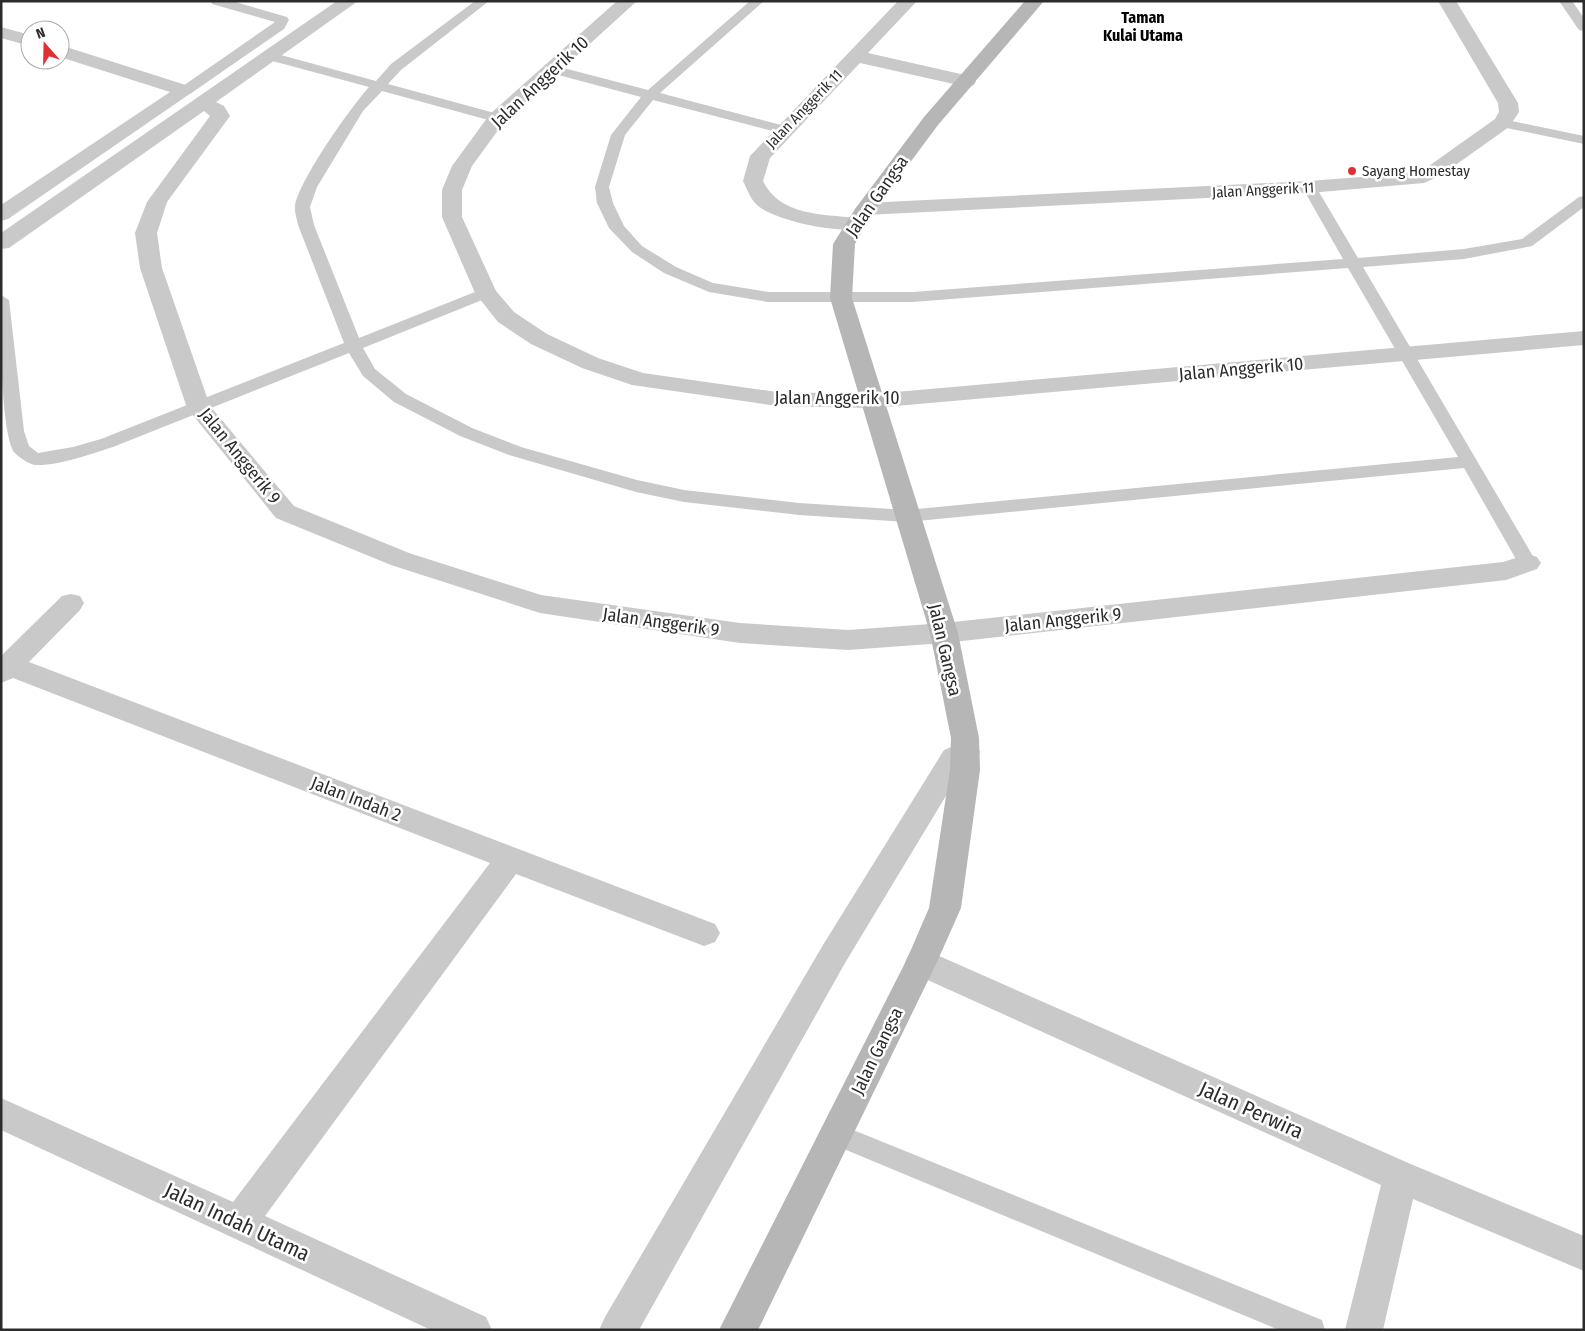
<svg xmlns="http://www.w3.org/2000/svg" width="1585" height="1331" font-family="'Fira Sans Condensed',sans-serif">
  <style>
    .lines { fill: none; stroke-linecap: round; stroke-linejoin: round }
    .lane { fill: #c9c9c9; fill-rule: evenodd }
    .street { fill: #c9c9c9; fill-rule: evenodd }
    .secondary { fill: #b6b6b6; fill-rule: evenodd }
    .poi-dot { fill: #e03035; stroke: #fff; stroke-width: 2 }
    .labels { text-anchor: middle; stroke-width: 5; stroke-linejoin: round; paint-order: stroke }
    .far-street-label { font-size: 15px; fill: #2c2c2c; stroke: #fff }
    .far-poi-label { font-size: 15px; fill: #2c2c2c; stroke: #fff; text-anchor: start }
    .far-neighbourhood-label { font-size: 16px; font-weight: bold; fill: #000; stroke: #fff }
    .street-label { font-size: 18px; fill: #2c2c2c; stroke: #fff }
    .near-street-label { font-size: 21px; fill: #2c2c2c; stroke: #fff }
  </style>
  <rect width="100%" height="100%" fill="#fff"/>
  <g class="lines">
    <!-- lane -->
    <path class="lane" d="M211,1H232L287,17L289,20L284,29L190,94H180L178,91L180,88L275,22L212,4Z
      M475,1H489L401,70L388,84L502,115L504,118L502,121H492L382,91L363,111L317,187L310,207L314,225L359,338L480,290L486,288L494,293L492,296L363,348L375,369L406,394L472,428L521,447L637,480L684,490L799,503L907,510L1458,457L1348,268L913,302H768L709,292L664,273L632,252L609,228L597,203L595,187L611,135L641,97L547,72L545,69L552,65L648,90L750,1H764L660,93L789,127L791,130L789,133L784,134L653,100L625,135L609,187L613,203L624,226L642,246L676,267L713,283L768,292H913L1343,259L1302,187L1309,183L1316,187L1358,258L1464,249L1522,239L1579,197L1584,196V207L1532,246L1464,259L1363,267L1537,563L1535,568L1528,570L1521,568L1464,468L907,522L799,515L684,502L636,492L509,455L460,436L394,402L363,376L349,353L113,447C90,454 59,466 35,465C28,464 17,456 13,451C0,423 1,330 1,295L9,300L24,431L29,446L38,453L73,447L101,439L344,343L298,225C297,219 294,211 295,206C299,180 351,107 369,87L265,59L263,56L270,52L376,81L391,64Z
      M1559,1H1572L1584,18V31L1579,30Z
      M1502,119L1584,136V144L1497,126L1495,123Z
      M836,1123L1322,1320L1325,1330H1279L827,1142L823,1134L827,1126Z"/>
    <!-- street -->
    <path class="street" d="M337,1H358L216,102L224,106L230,116L167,202L157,233L162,268L210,406L294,506L409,553L541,595L740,623L848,630L944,623L1503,562L1528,554L1537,557L1541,563L1537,569L1506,580L944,643L848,650L740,643L540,613L391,565L276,518L187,408L140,268L135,233L147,202L210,116L204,111L9,248L1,249V233Z
      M617,1H637L504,122L472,166L462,190V217L496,291L514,312L547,334L598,358L643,373L777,392L873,394L1584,331V345L873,408L777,406L632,385L582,368L531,344L498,322L475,293L442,217V190L452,166L490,114Z
      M898,1H917L868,53L974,77L976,81L974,85L967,87L860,63L770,158L763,181C780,216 822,214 856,218L863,220L866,224L863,228C841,234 773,221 756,204C750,198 747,189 743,181L750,156Z
      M1438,1H1456L1518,103L1519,112L1509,127L1440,176L1424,183L1309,193L865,215L858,213L855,209L858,205L865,203L1309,181L1413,173L1426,168L1495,119L1499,112L1498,103Z
      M1,27L30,35V46L1,38Z
      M60,45L192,87L194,91L8,219L1,221V205L170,92L60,57Z
      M71,594L80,596L84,603L80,610L29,662L715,924L720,933L715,942L704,946L516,874L265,1216L486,1317L492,1330H431L1,1130V1098L233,1202L490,863L13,678L1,683V656L62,596Z
      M966,741L976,744L980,752L976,760L964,766L845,963L639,1330H599L605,1317L823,945L944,750Z
      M921,948L1413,1165L1584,1236V1271L1413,1199L1383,1330H1345L1381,1185L910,972L905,962L910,952Z"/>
    <!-- secondary -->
    <path class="secondary" d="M1025,1H1044L938,125L874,211L855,244L852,298L958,633L979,738L980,770L961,908L937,962L758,1330H719L907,959L929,908L950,770L951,738L930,633L830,298L833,244L855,209L924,117Z"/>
  </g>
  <!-- markers -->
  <circle class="poi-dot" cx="1352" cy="171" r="5"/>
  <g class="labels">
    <!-- far-street labels -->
    <g class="far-street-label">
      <text transform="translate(804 109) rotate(-46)" y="5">Jalan Anggerik 11</text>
      <text transform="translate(1263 190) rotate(-3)" y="5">Jalan Anggerik 11</text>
    </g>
    <!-- far-poi labels -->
    <g class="far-poi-label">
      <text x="1362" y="176">Sayang Homestay</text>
    </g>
    <!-- far-neighbourhood labels -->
    <g class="far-neighbourhood-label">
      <text x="1143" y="23">Taman<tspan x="1143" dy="18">Kulai Utama</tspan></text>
    </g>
    <!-- street labels -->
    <g class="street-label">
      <text transform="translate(540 82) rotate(-43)" y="6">Jalan Anggerik 10</text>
      <text transform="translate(877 196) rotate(-55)" y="6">Jalan Gangsa</text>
      <text transform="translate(1241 369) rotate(-5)" y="6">Jalan Anggerik 10</text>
      <text x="837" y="404">Jalan Anggerik 10</text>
      <text transform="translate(240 456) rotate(51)" y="6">Jalan Anggerik 9</text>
      <text transform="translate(1063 620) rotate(-6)" y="6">Jalan Anggerik 9</text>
      <text transform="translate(661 622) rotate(8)" y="6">Jalan Anggerik 9</text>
      <text transform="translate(945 650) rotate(77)" y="6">Jalan Gangsa</text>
      <text transform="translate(356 799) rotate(21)" y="6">Jalan Indah 2</text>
      <text transform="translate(877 1051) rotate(-64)" y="6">Jalan Gangsa</text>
    </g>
    <!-- near-street labels -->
    <g class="near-street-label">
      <text transform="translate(1251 1110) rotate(24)" y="7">Jalan Perwira</text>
      <text transform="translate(237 1222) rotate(25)" y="7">Jalan Indah Utama</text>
    </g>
  </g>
  <!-- border -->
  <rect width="1585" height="1331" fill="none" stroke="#2c2c2c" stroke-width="5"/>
  <!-- north arrow -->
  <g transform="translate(45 45) rotate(340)"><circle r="24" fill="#ffffff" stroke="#ababab"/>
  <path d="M0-4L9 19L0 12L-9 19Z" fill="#e03035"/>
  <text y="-8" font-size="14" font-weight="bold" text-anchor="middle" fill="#2c2c2c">N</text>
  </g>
</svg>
